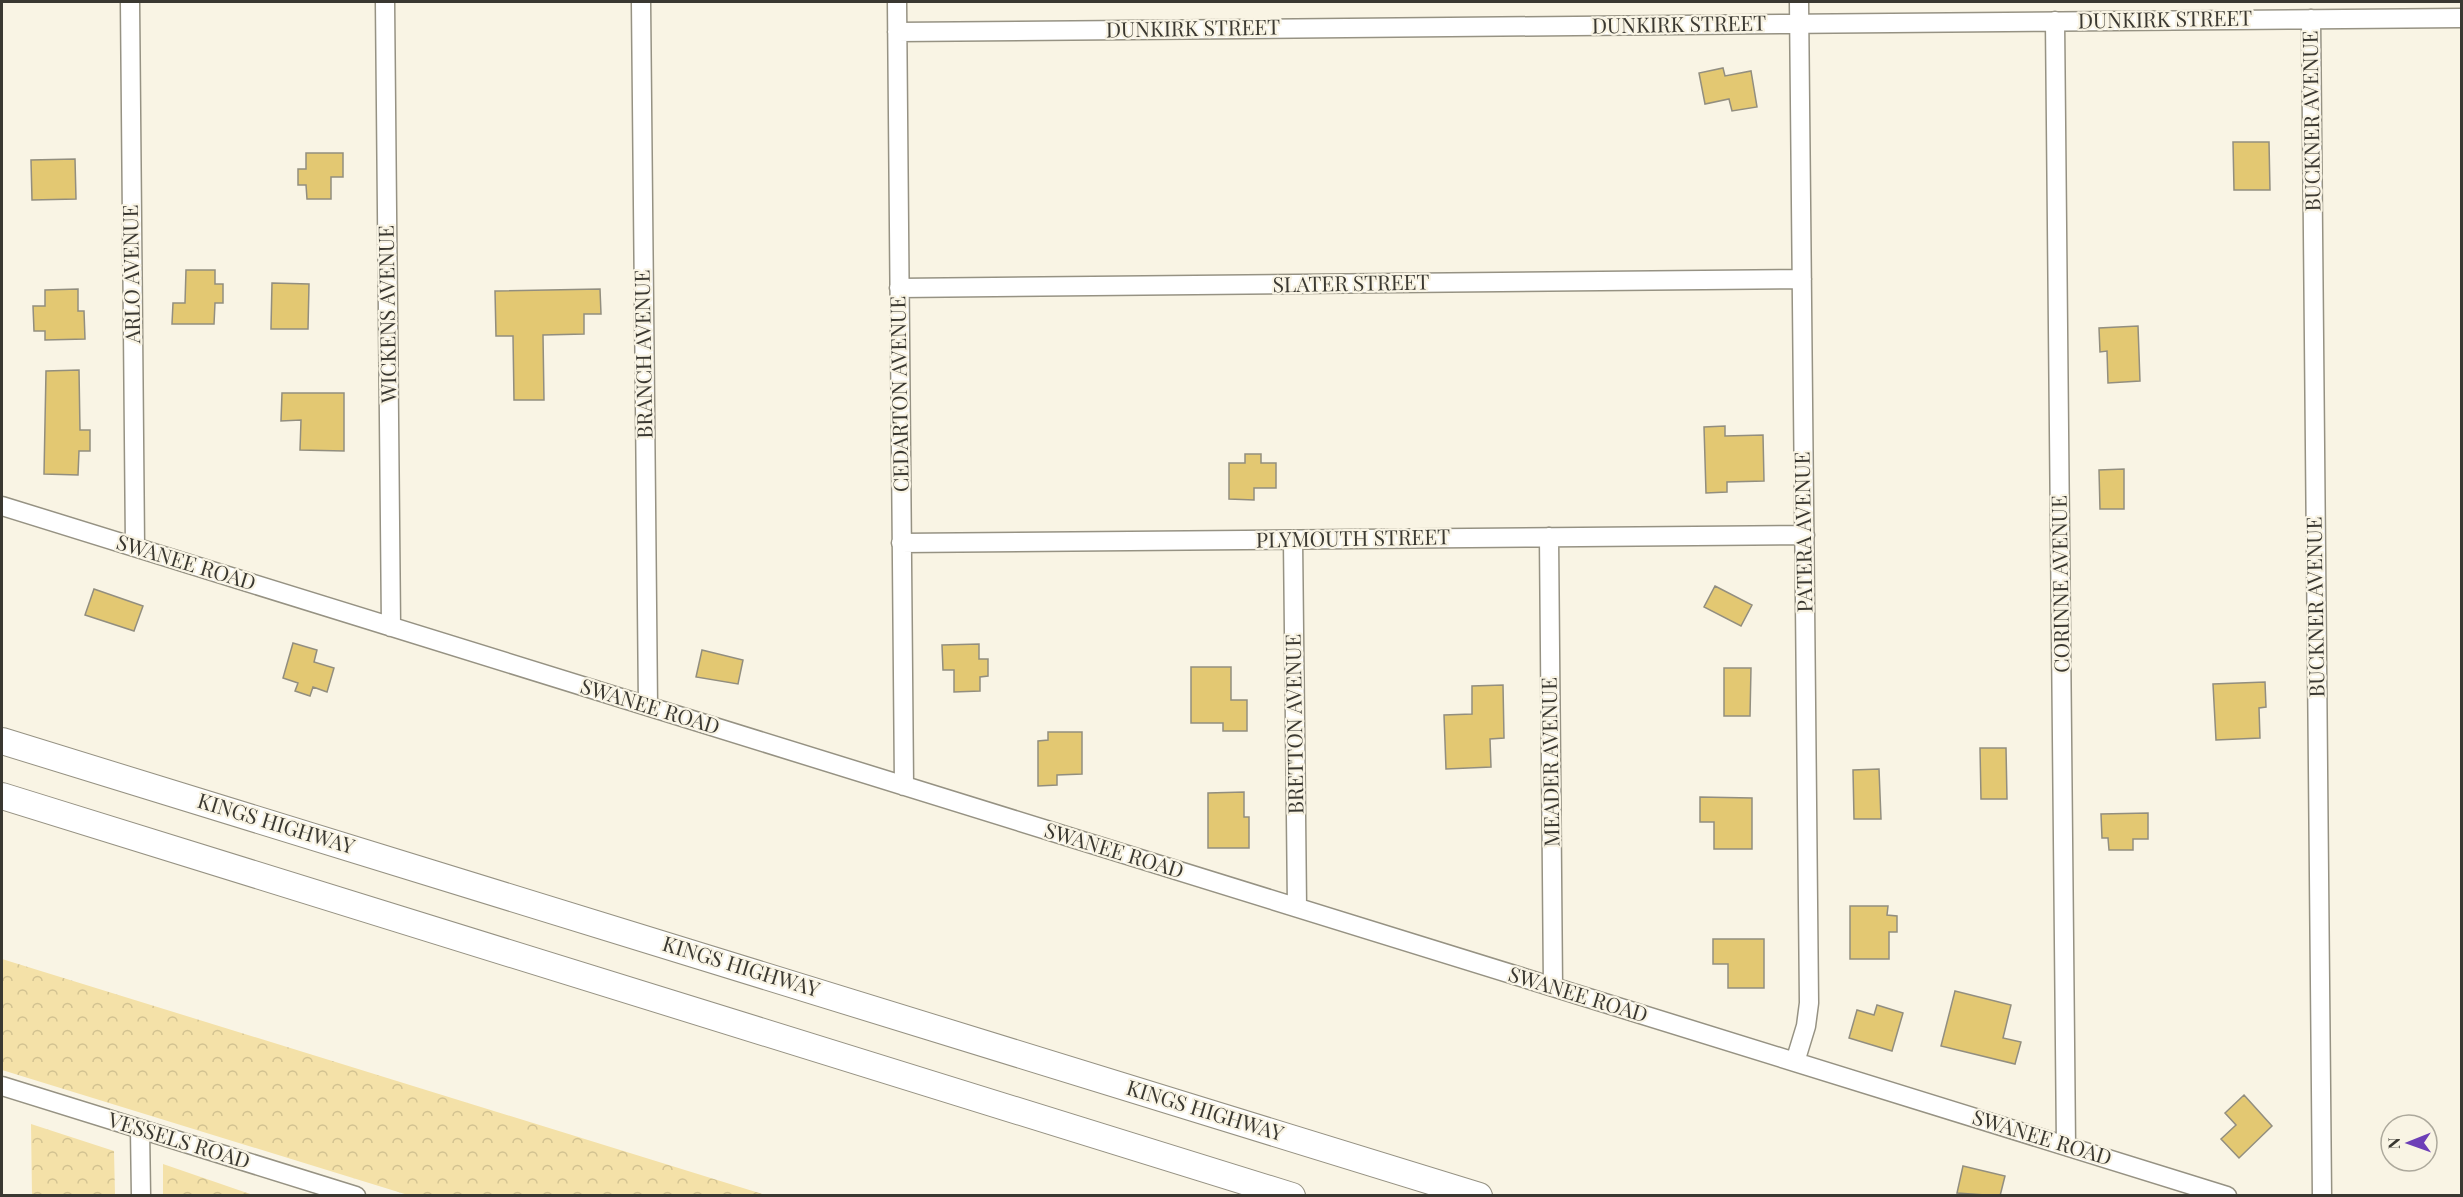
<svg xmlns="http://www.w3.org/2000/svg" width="2463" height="1197" font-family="'Playfair Display',serif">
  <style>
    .forest { fill: url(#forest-crowns) }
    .building { fill: #e3c872; stroke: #928e7f; stroke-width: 1.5 }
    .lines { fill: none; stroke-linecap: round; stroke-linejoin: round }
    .street-casing { stroke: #969283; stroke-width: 21 }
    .secondary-casing { stroke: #969283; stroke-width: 28 }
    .street { stroke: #fff; stroke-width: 18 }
    .secondary { stroke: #fff; stroke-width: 26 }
    .labels { text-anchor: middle; stroke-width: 4.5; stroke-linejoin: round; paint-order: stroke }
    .street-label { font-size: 21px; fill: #3a3831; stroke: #f9f4e4 }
  </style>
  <defs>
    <pattern id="forest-crowns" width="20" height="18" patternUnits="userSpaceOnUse" patternTransform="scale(1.5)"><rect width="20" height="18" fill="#f4e1a8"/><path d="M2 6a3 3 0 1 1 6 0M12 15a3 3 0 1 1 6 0" fill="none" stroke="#d2c291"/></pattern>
  </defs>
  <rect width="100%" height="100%" fill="#f9f4e4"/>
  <!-- forest -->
  <path class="forest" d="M2,959L766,1195H408L2,1070Z
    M31,1124L114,1151L115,1195H32Z
    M163,1164L253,1195H163Z"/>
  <!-- building -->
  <path class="building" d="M1723,68L1725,76L1751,71L1757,107L1732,111L1729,99L1705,104L1699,73Z
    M2233,142H2269L2270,190H2234Z
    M306,153H343V177H331V199H307L306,185H298V169H306Z
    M75,159L76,199L32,200L31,160Z
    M186,270H215V284H223V303H215L214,324H172L173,303H185Z
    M272,283L309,284L308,329H271Z
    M78,289V311H84L85,339L45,340V331H34L33,306H45V290Z
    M600,289L601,314H584V334L543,335L544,400H514L513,336H496L495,291Z
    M2138,326L2140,381L2108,383L2107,351L2100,352L2099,328Z
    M79,370L80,430H90V451H79L78,475L44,474L46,371Z
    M282,393H344V451L300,450L301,420L281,421Z
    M1725,426V436L1763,435L1764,481L1727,482V492L1706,493L1704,427Z
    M1245,454H1261V463H1276V488H1254V500L1229,499V463H1245Z
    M2124,469V509H2100L2099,470Z
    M1715,586L1752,605L1741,626L1704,607Z
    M94,589L143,606L134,631L85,615Z
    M293,643L317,650L314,662L334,668L327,692L313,687L310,696L295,691L298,683L283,678Z
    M979,644V659H988V676L980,677V691L954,692V670H943L942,645Z
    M702,650L743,660L738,684L696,677Z
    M1191,667H1231V700H1247V731H1223V723H1191Z
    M1724,668H1751L1750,716H1724Z
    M2265,682L2266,707L2259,708L2260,738L2216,740L2213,684Z
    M1503,685L1504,738L1490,739L1491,767L1446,769L1444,715L1472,714V686Z
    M1048,732H1082V774L1057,775V785L1038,786V741L1048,740Z
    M1980,748H2006L2007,799H1981Z
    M1879,769L1881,819H1854L1853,770Z
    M1244,792V817H1249V848H1208V793Z
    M1700,797L1752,798V849H1714V822H1700Z
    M2148,813V839H2133V850H2109L2108,838H2102L2101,814Z
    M1850,906H1888L1887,915L1897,916V932H1889V959H1850Z
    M1713,939H1764V988H1728V964H1713Z
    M1955,991L2011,1005L2003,1038L2021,1042L2015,1064L1941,1046Z
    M1877,1005L1903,1013L1892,1051L1849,1038L1857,1010L1874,1015Z
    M2244,1095L2272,1126L2239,1158L2221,1139L2236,1125L2225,1113Z
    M1963,1166L2005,1176L2000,1196L1957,1193Z"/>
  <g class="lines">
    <!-- street casing -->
    <g class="street-casing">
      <path id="street" d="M130,2L135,547
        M385,2L391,627
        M641,2L648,706
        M897,2L904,786
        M2311,19L2322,1196
        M2055,21L2066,1146
        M897,32L2462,18
        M899,288L1802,279
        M2,506L2227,1196
        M1549,537L1553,987
        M1293,540L1297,907
        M901,543L1805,535
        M1795,1062L1806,1026L1809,1003L1799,2
        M2,1086L356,1196
        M140,1129L141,1196"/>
    </g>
    <!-- secondary casing -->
    <g class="secondary-casing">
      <path id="secondary" d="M2,741L1479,1196
        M2,796L1292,1196"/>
    </g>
    <!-- street -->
    <use href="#street" class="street"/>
    <!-- secondary -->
    <use href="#secondary" class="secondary"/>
  </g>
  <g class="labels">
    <!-- street labels -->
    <g class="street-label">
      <text transform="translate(2165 20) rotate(-1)" y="7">DUNKIRK STREET</text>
      <text transform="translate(1679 25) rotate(-1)" y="7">DUNKIRK STREET</text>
      <text transform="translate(1193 29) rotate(-1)" y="7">DUNKIRK STREET</text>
      <text transform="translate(2312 121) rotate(-91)" y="7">BUCKNER AVENUE</text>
      <text transform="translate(132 274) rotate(-91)" y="7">ARLO AVENUE</text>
      <text transform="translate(1351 284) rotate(-1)" y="7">SLATER STREET</text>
      <text transform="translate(388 314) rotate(-91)" y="7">WICKENS AVENUE</text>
      <text transform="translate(644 354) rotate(-91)" y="7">BRANCH AVENUE</text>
      <text transform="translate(900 394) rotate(-91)" y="7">CEDARTON AVENUE</text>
      <text transform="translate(1804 532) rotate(-91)" y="7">PATERA AVENUE</text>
      <text transform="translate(1353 539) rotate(-1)" y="7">PLYMOUTH STREET</text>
      <text transform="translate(186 563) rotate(17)" y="7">SWANEE ROAD</text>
      <text transform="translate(2061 584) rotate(-91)" y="7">CORINNE AVENUE</text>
      <text transform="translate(2316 607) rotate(-91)" y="7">BUCKNER AVENUE</text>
      <text transform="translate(650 707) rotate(17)" y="7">SWANEE ROAD</text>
      <text transform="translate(1295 724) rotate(-91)" y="7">BRETTON AVENUE</text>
      <text transform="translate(1551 762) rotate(-91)" y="7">MEADER AVENUE</text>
      <text transform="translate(276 824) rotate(17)" y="7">KINGS HIGHWAY</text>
      <text transform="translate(1114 851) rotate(17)" y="7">SWANEE ROAD</text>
      <text transform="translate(741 967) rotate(17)" y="7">KINGS HIGHWAY</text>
      <text transform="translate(1578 995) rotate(17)" y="7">SWANEE ROAD</text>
      <text transform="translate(1205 1111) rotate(17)" y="7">KINGS HIGHWAY</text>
      <text transform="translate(2042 1138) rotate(17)" y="7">SWANEE ROAD</text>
      <text transform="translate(179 1141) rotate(17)" y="7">VESSELS ROAD</text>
    </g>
  </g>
  <!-- border -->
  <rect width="2463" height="1197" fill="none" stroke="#3a3831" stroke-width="6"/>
  <!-- north arrow -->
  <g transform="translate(2409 1143) rotate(269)"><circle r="28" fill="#f9f4e4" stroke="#ada99c" stroke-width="1.5"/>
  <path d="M0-4.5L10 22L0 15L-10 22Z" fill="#6d3fb7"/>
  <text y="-9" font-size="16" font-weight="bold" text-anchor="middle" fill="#3a3831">N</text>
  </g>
</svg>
